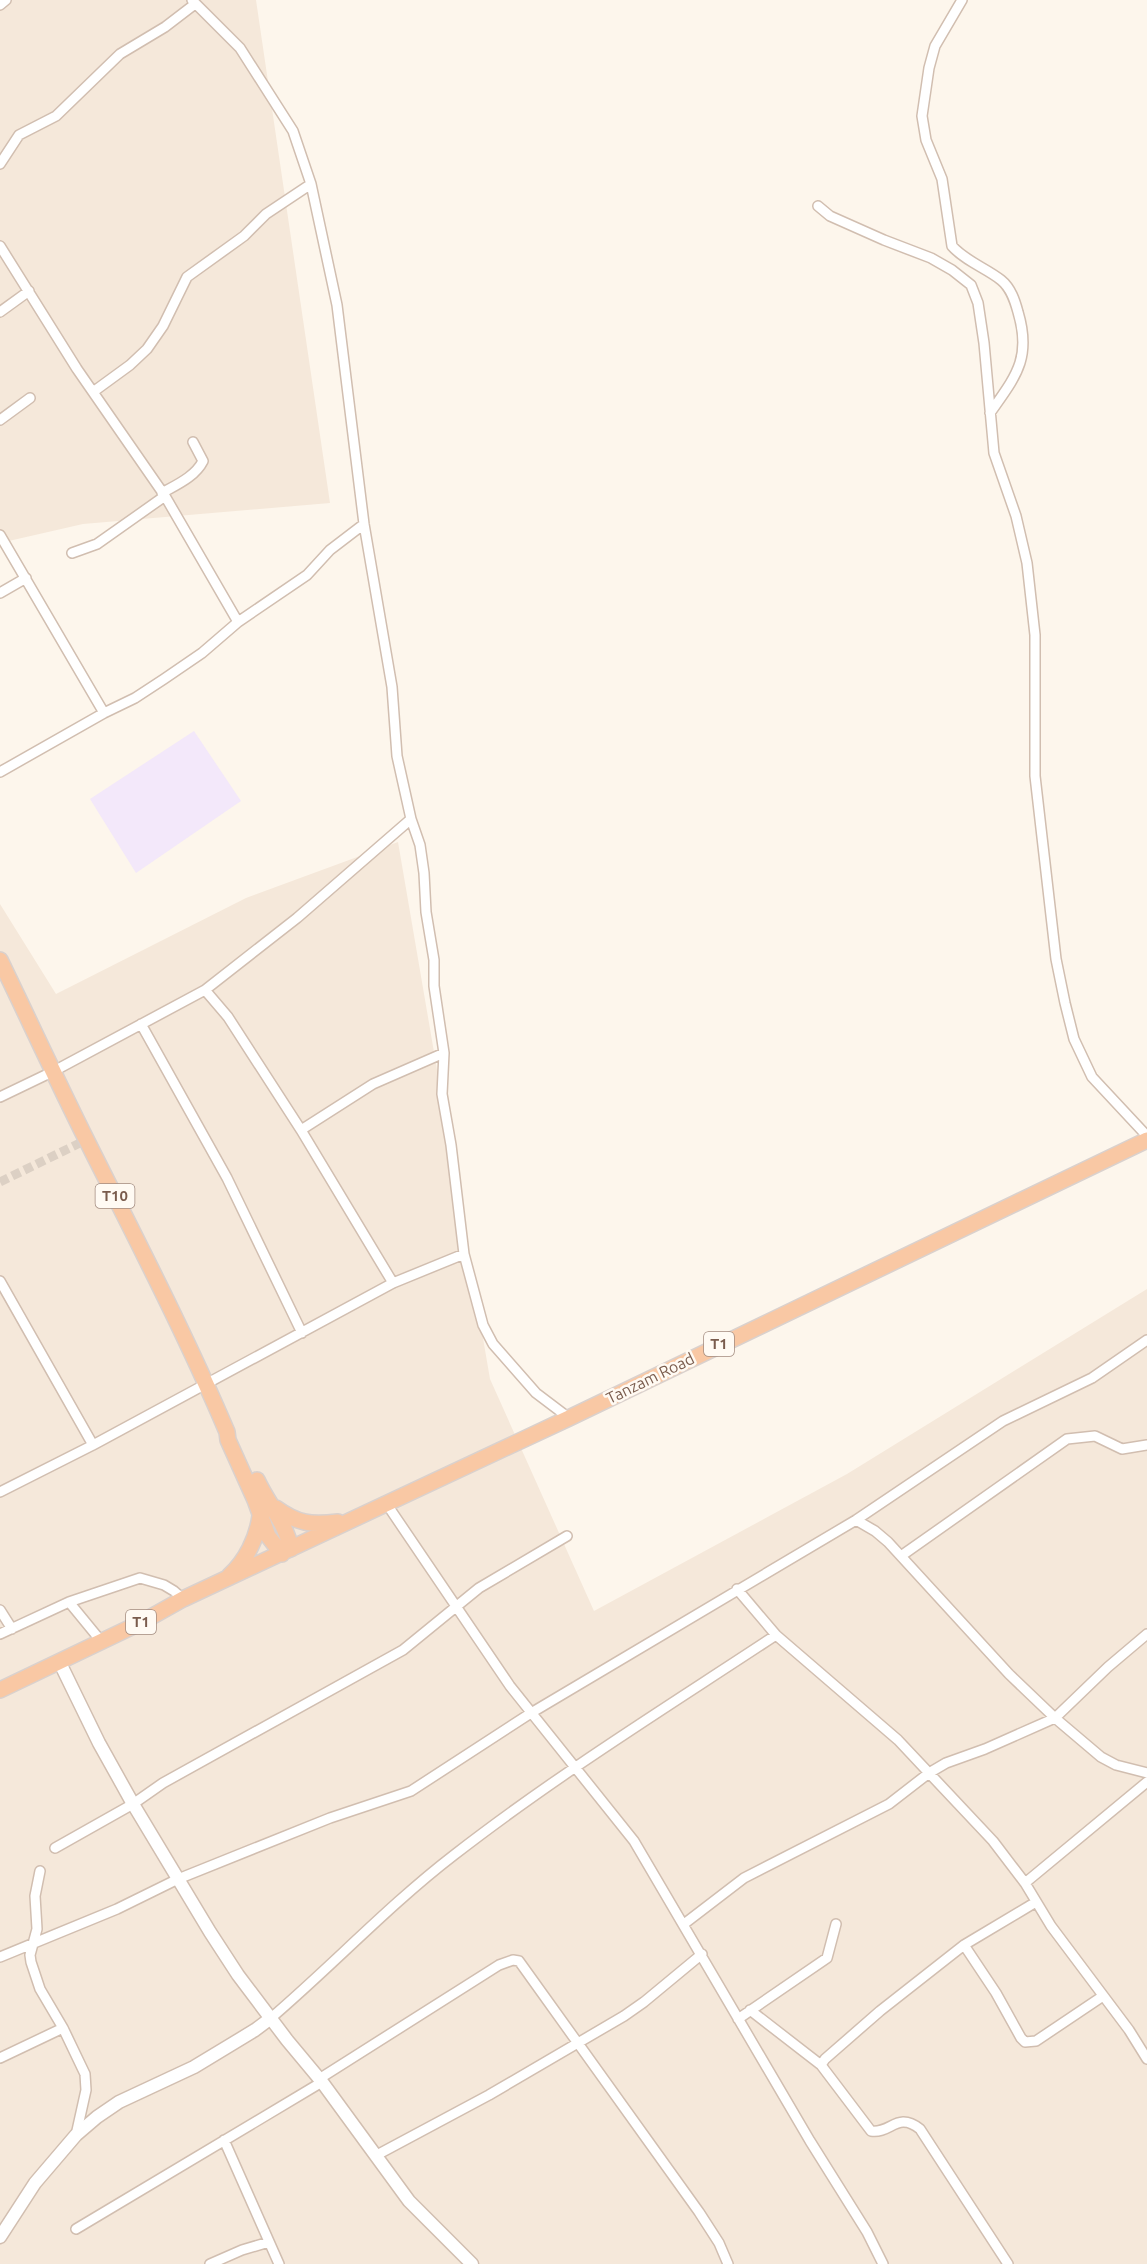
<svg xmlns="http://www.w3.org/2000/svg" width="1147" height="2264" font-family="Ubuntu,sans-serif">
  <style>
    .residential { fill: #f5e8da }
    .education { fill: #f3e8fa }
    .lines { fill: none; stroke-linecap: round; stroke-linejoin: round }
    .minor-tunnel { stroke: #dcd0c4; stroke-width: 9; stroke-dasharray: 9 4.5; stroke-linecap: butt }
    .minor-casing { stroke: #d1beb0; stroke-width: 12 }
    .tertiary-casing { stroke: #d1beb0; stroke-width: 15 }
    .trunk-casing { stroke: #dad1cd; stroke-width: 18 }
    .minor { stroke: #fff; stroke-width: 9 }
    .tertiary { stroke: #fff; stroke-width: 12 }
    .trunk { stroke: #f9c8a4; stroke-width: 15 }
    .labels { text-anchor: middle; stroke-width: 5; stroke-linejoin: round; paint-order: stroke }
    .shield { fill: #fffaf3; stroke: #a28b7f; stroke-width: 1.5 }
    .shield-label { font-size: 15px; font-weight: bold; fill: #7a5c4d }
    .street-label { font-size: 16px; fill: #7a5c4d; stroke: #fffaf3 }
  </style>
  <rect width="100%" height="100%" fill="#fdf6ec"/>
  <!-- residential -->
  <path class="residential" d="M0,0H256L330,503L83,524L0,543Z
    M398,842L490,1379L594,1611L847,1474L1147,1289V2264H0V904L56,994L246,898Z"/>
  <!-- education -->
  <path class="education" d="M194,731L241,801L136,873L90,799Z"/>
  <g class="lines">
    <!-- minor-tunnel -->
    <path class="minor-tunnel" d="M0,1182L86,1140"/>
    <!-- minor casing -->
    <g class="minor-casing">
      <path id="minor" d="M192,0L240,48L293,131L311,184L337,305L364,524L392,687L397,756L411,819L420,845L424,873L426,912L434,960V986L444,1053L442,1094L451,1145L464,1254L483,1325L493,1344L536,1393L569,1418
        M962,0L935,46L929,68L922,116L926,140L942,179L952,246C965,261 986,268 1001,280C1011,288 1015,301 1018,312C1032,359 1015,377 990,413
        M0,5L6,0
        M0,164L19,135L56,116L120,54L165,27L195,4
        M818,206L830,216L884,240L931,258L952,270L971,285L978,303L984,343L994,453L1016,516L1027,563L1035,635V776L1056,959L1065,1003L1074,1039L1092,1077L1147,1136
        M0,246L77,369L165,496L238,622
        M0,312L29,291
        M93,392L130,365L147,349L163,326L187,277L244,236L266,214L311,184
        M0,420L30,398
        M162,493C176,485 195,477 203,461L193,442
        M0,535L104,713
        M72,553L97,544L165,496
        M0,593L26,578
        M0,772L104,713L135,698L164,679L202,653L238,622L307,575L330,550L364,524
        M205,990L228,1017L301,1130L393,1283
        M141,1024L227,1178L302,1333
        M0,1097L54,1071L205,990L297,918L411,819
        M301,1130L373,1084L444,1053
        M0,1281L93,1445
        M0,1492L93,1445L393,1283L464,1254
        M386,1503L510,1686L634,1841L810,2141L867,2232L883,2264
        M856,1520L875,1531L888,1542L1009,1674L1055,1718L1101,1757L1116,1765L1147,1773
        M901,1556L1067,1439L1095,1436L1122,1449L1147,1445
        M737,1589L776,1635L898,1740L993,1841L1025,1883L1051,1926L1129,2030L1147,2059
        M69,1602L101,1641
        M0,1610L12,1629
        M0,1634L69,1602L140,1578L164,1585L174,1591L183,1599
        M55,1848L133,1804L163,1783L403,1650L479,1588L567,1536
        M40,1871L35,1896L37,1929L30,1955L31,1962L40,1989L63,2028L85,2074L86,2090L76,2135
        M1025,1883L1147,1782
        M684,1924L744,1878L889,1804L929,1773L946,1763L985,1749L1055,1718L1108,1667L1147,1634
        M964,1945L996,1993L1021,2038L1025,2042L1036,2041L1103,1996
        M0,1957L117,1909L178,1879L330,1818L411,1791L531,1713L856,1520L1003,1421L1092,1378L1147,1340
        M750,2010L821,2065
        M271,2018C333,1965 389,1905 454,1855C557,1775 667,1707 776,1635
        M738,2019L827,1958L836,1924
        M0,2058L63,2028
        M319,2079L499,1965L513,1960L519,1961L699,2212L719,2243L728,2264
        M224,2140L279,2264
        M375,2156L489,2095L624,2016L644,2002L702,1954
        M76,2229L322,2082
        M210,2264L242,2250L269,2242
        M1008,2264L920,2129C897,2111 891,2134 871,2131L821,2065L825,2059L880,2011L964,1945L1036,1902"/>
    </g>
    <!-- tertiary casing -->
    <g class="tertiary-casing">
      <path id="tertiary" d="M59,1661L99,1743L133,1804L210,1932L238,1975L287,2040L322,2082L409,2201L472,2264
        M0,2237L35,2183L76,2135L97,2117L119,2102L194,2067L255,2030L271,2018"/>
    </g>
    <!-- trunk casing -->
    <g class="trunk-casing">
      <path id="trunk" d="M0,960C29,1020 57,1081 87,1141C135,1237 185,1333 227,1432L228,1440L255,1500L268,1536L282,1554
        M257,1480C268,1504 286,1523 291,1549
        M276,1508C298,1524 311,1525 338,1522
        M229,1576C246,1561 257,1538 260,1516
        M0,1690L142,1622L183,1599L569,1418L1147,1140"/>
    </g>
    <!-- minor -->
    <use href="#minor" class="minor"/>
    <!-- tertiary -->
    <use href="#tertiary" class="tertiary"/>
    <!-- trunk -->
    <use href="#trunk" class="trunk"/>
  </g>
  <g class="labels">
    <!-- shield labels -->
    <g class="shield">
      <rect x="95.5" y="1184" width="39" height="24" rx="4.5"/>
      <rect x="704" y="1332" width="30" height="24" rx="4.5"/>
      <rect x="126" y="1610" width="30" height="24" rx="4.5"/>
    </g>
    <g class="shield-label">
      <text x="115" y="1201">T10</text>
      <text x="719" y="1349">T1</text>
      <text x="141" y="1627">T1</text>
    </g>
    <!-- street labels -->
    <g class="street-label">
      <text transform="translate(650 1378) rotate(-26)" y="6">Tanzam Road</text>
    </g>
  </g>
</svg>
